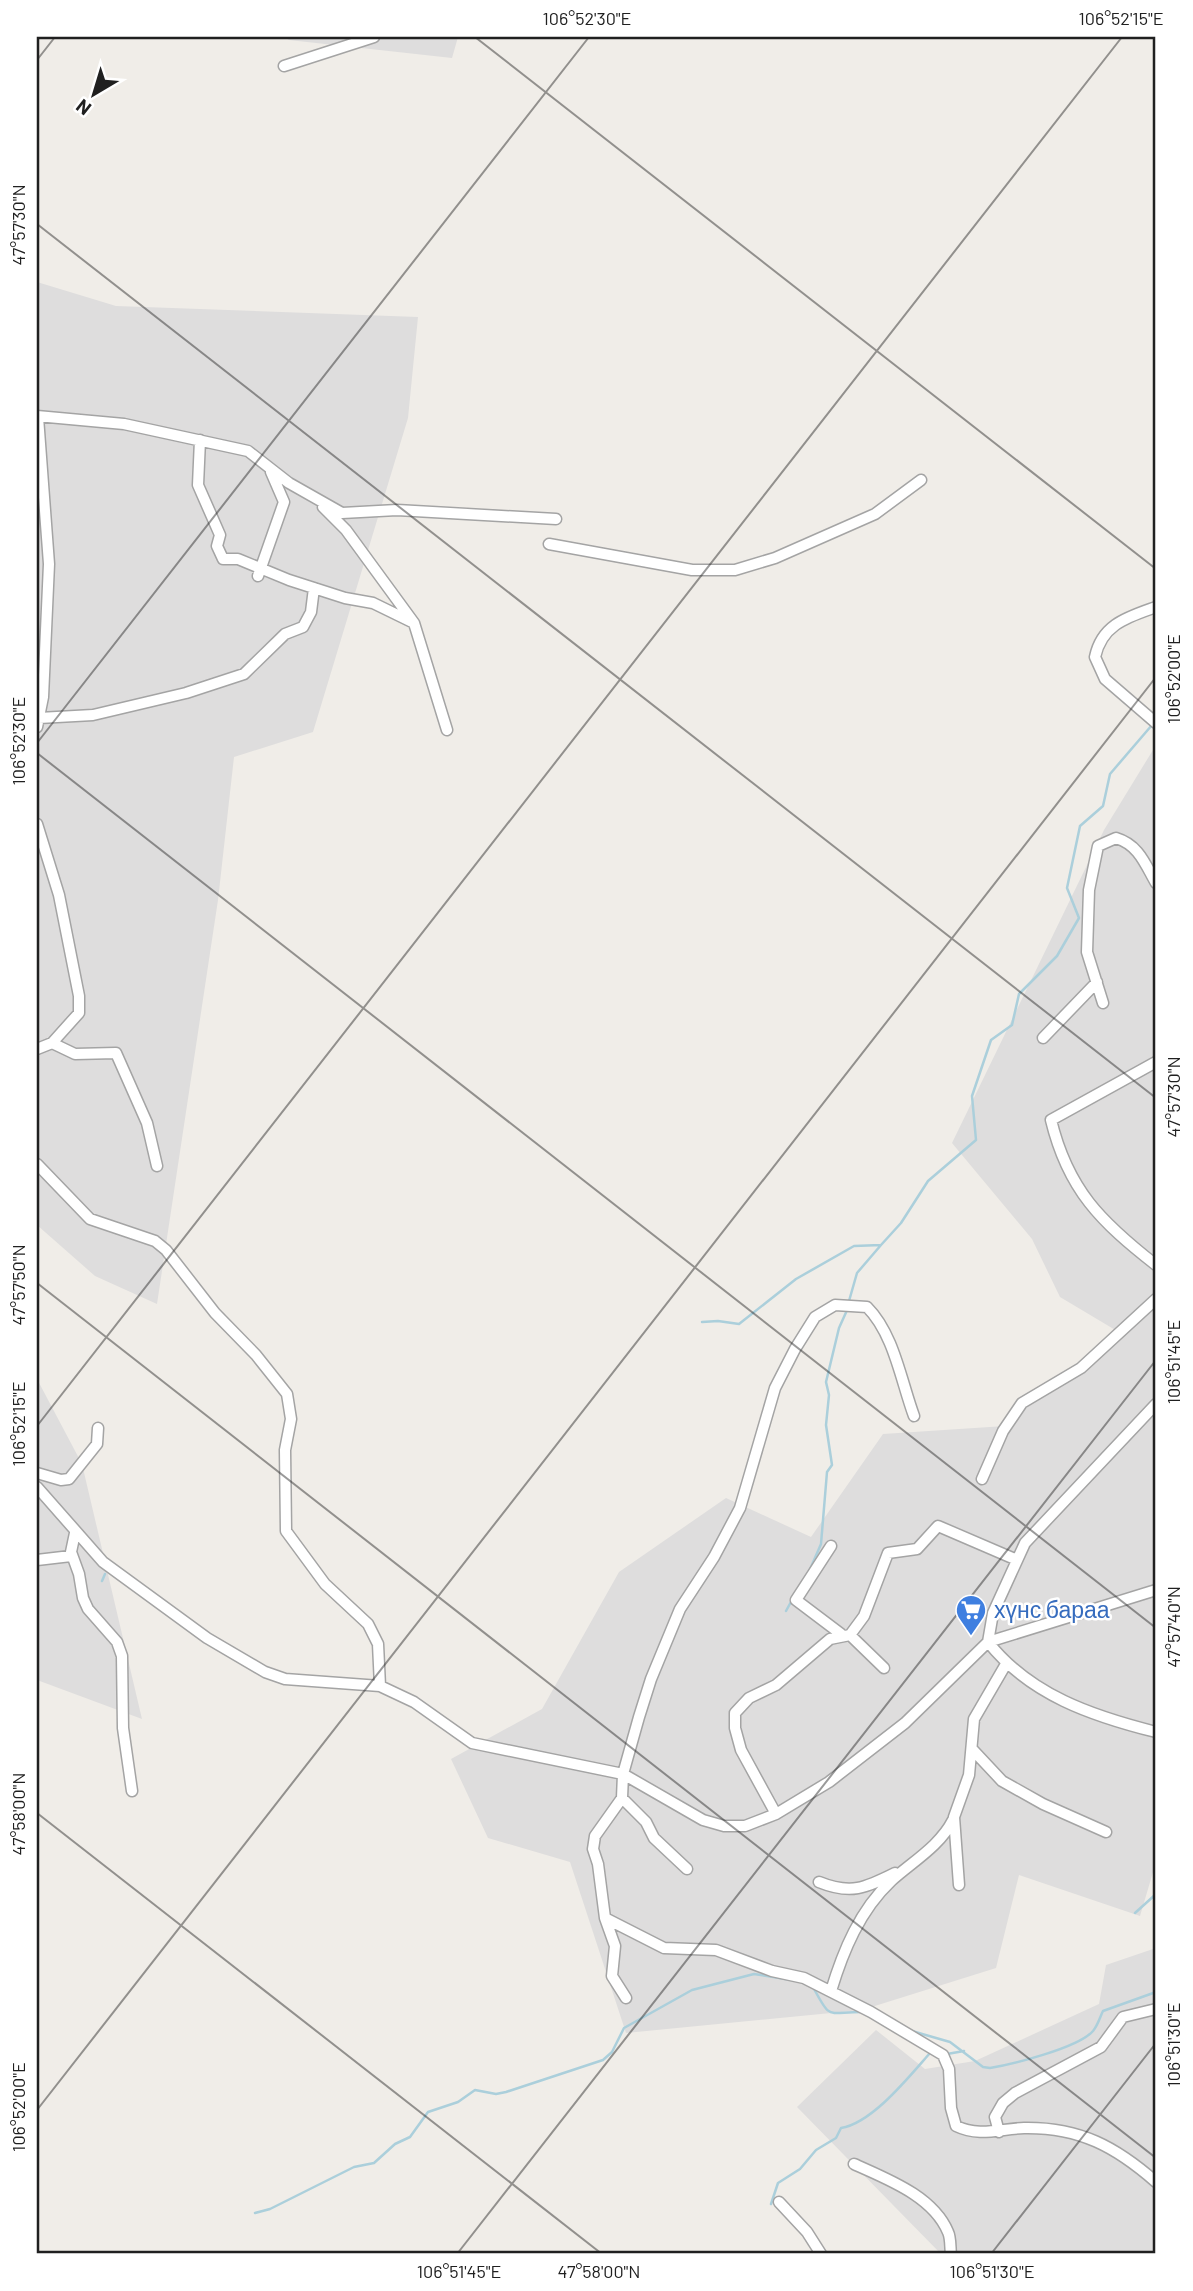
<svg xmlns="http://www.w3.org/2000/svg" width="1193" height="2291" font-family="Barlow,sans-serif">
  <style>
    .residential { fill: #dedddd }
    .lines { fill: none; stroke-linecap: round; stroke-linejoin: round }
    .stream { stroke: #abcfdb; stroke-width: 2.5 }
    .minor-casing { stroke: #a4a4a4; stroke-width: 13 }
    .minor { stroke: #fff; stroke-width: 10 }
    .ticks { fill: none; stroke: #202020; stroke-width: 2; stroke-opacity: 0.45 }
    .labels { text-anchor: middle; stroke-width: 5; stroke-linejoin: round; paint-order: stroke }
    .shop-label { font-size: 23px; fill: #366cbe; stroke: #fff; text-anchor: start }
    .neatline { fill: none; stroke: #202020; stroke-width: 2.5 }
    .ticks-label { font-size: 18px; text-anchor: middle; fill: #202020 }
  </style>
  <rect width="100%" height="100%" fill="#f0ede8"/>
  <!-- residential -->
  <path class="residential" d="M284,37H458L452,58L289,40Z
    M37,282L116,306L418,317L408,418L313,732L234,757L218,900L157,1304L95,1276L37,1225Z
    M1156,745V1862L1140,1916L1019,1875L996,1968L862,2010L626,2033L570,1862L488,1838L451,1759L542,1709L619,1572L726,1498L811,1537L883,1434L1005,1426L1117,1331L1060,1297L1032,1239L952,1143L1104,830Z
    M37,1379L82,1464L142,1719L37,1680Z
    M1156,1948V2254H941L797,2107L876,2030L925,2069L975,2061L1099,2004L1106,1965Z"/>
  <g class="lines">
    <!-- stream -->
    <path class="stream" d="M849,1301L857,1273L881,1245
      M702,1322L718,1321L739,1324L796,1279L854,1246L881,1245L901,1223L928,1181L976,1140L972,1096L991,1040L1012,1025L1019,994L1057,956L1079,918L1067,888L1080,826L1103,806L1110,774L1152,725
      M808,1574L821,1544L827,1472L832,1465L826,1425L829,1395L826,1382L839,1328L848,1308
      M102,1581L105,1574
      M786,1611L792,1600
      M1135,1913L1156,1894
      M813,1987C831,2021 827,2012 861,2012
      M912,2031L950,2042L983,2067L990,2068C1013,2064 1078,2048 1093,2031C1098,2025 1100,2017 1103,2011L1156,1992
      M947,2054L964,2051
      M771,2204L778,2183L800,2169L816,2150L836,2138L841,2128C872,2123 908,2078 930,2053L933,2054
      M255,2213L270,2209L354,2167L374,2163L395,2144L410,2137L428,2112L458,2102L475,2090L496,2094L506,2092L603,2060L612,2052L624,2028L692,1990L754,1974L798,1981"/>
    <!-- minor casing -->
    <g class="minor-casing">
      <path id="minor" d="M284,66L374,37
        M37,416L124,424L248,451L289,483L342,513L397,510L556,519
        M200,440L198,485L220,535L217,546L223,559H238L289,580L345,598L373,603L414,623
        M323,507L346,530L414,623L447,730
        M549,544L692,570H735L775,558L875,514L921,480
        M258,576L284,502L271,472
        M1156,607C1128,617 1102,624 1095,657L1105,679L1156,723
        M39,718L93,715L186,693L244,674L285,634L303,627L311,612L314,588
        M37,727L43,697L49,564L38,417
        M37,824L59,895L79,996V1013L52,1043
        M1103,1003L1087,952L1089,890L1098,846L1116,838C1139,845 1145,864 1156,883
        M1043,1038L1097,982
        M37,1049L52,1043L75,1054L116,1053L147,1123L157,1166
        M1156,1062L1051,1120C1068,1190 1101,1222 1156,1265
        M37,1164L90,1219L155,1241L166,1250L215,1313L256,1355L287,1394L291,1419L285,1450L286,1531L325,1584L368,1624L378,1644L380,1686
        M1156,1404L1025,1543L993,1613L988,1642C1030,1695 1092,1716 1156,1732
        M914,1416C901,1381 894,1334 867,1307L835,1305L815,1317L795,1349L775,1388L740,1508L714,1557L680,1609L651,1679L639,1717L623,1774L622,1798L595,1836L593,1849L598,1864L605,1918L664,1948L716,1950L772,1971L804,1978L871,2012L943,2055L949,2069L951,2108L956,2126C979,2137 999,2129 1024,2128C1080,2127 1116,2147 1156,2182
        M37,1473L61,1480L69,1479L97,1444L98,1428
        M982,1479L1003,1431L1022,1403L1081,1368L1156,1299
        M37,1487L103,1562L207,1638L265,1672L285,1679L380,1686L414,1702L472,1743L623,1774L703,1820L724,1826H745L776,1814L829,1782L905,1723L988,1642L1156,1590
        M75,1533L71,1552L79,1574L83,1598L88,1609L117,1642L122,1656L123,1728L132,1791
        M831,1546L796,1600L841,1634
        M37,1560L71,1556
        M850,1635L884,1668
        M972,1749L1002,1781L1043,1804L1106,1832
        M622,1798L646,1822L654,1838L687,1869
        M776,1814L741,1750L735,1728V1713L749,1698L776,1685L830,1639L850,1635L864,1616L888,1553L917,1549L938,1526L1017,1560
        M819,1882C851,1895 865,1888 895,1873
        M959,1885L954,1817L969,1775L974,1719L1006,1664
        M605,1918L615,1946L612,1976L626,1998
        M831,1991C843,1951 860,1910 891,1881C912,1862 940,1846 953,1820
        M999,2132L995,2117L1003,2103L1015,2093L1101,2047L1123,2017L1156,2009
        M854,2164C887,2179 933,2196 948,2232C951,2238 950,2248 951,2254
        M779,2202L807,2232L821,2254"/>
    </g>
    <!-- minor -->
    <use href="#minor" class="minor"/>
  </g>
  <!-- ticks -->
  <path class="ticks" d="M475,37L1156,569M1153,37L1156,39M37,60L55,37M37,224L1156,1098M37,743L589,37M37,753L1156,1628M37,1283L1156,2158M37,1426L1122,37M37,1813L602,2254M37,2110L1156,677M457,2254L1156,1360M991,2254L1156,2043"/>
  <!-- icons -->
  <defs>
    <g id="supermarket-pin" transform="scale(1.575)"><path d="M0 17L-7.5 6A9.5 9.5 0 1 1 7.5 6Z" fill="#3f7fe0" stroke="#fff"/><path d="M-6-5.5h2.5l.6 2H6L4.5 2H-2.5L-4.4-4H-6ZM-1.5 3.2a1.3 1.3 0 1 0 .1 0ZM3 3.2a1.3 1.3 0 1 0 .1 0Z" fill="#fff"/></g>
  </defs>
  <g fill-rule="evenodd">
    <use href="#supermarket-pin" x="971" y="1610"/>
  </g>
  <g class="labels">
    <!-- shop labels -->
    <g class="shop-label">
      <text x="994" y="1618">хүнс бараа</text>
    </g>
  </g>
  <!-- border -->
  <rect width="1193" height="2291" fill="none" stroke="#ffffff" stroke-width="77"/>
  <!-- north arrow -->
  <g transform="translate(94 94) rotate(218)" stroke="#ffffff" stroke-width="5" paint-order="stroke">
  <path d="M0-5L12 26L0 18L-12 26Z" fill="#202020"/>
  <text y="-10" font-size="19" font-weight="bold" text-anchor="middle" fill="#202020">N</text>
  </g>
  <rect x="38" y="38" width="1116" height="2214" class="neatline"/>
  <g class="ticks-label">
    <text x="587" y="25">106°52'30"E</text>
    <text x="1121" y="25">106°52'15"E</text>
    <text transform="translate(19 225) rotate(-90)" y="6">47°57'30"N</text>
    <text transform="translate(1174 679) rotate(-90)" y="6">106°52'00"E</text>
    <text transform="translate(19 741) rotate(-90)" y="6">106°52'30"E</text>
    <text transform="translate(1174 1097) rotate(-90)" y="6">47°57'30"N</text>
    <text transform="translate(19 1285) rotate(-90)" y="6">47°57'50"N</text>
    <text transform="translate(1174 1362) rotate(-90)" y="6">106°51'45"E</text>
    <text transform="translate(19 1424) rotate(-90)" y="6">106°52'15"E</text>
    <text transform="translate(1174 1627) rotate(-90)" y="6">47°57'40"N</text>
    <text transform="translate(19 1814) rotate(-90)" y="6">47°58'00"N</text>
    <text transform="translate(1174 2045) rotate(-90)" y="6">106°51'30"E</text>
    <text transform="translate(19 2107) rotate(-90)" y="6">106°52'00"E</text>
    <text x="459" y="2278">106°51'45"E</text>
    <text x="599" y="2278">47°58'00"N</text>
    <text x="992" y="2278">106°51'30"E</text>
  </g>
</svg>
